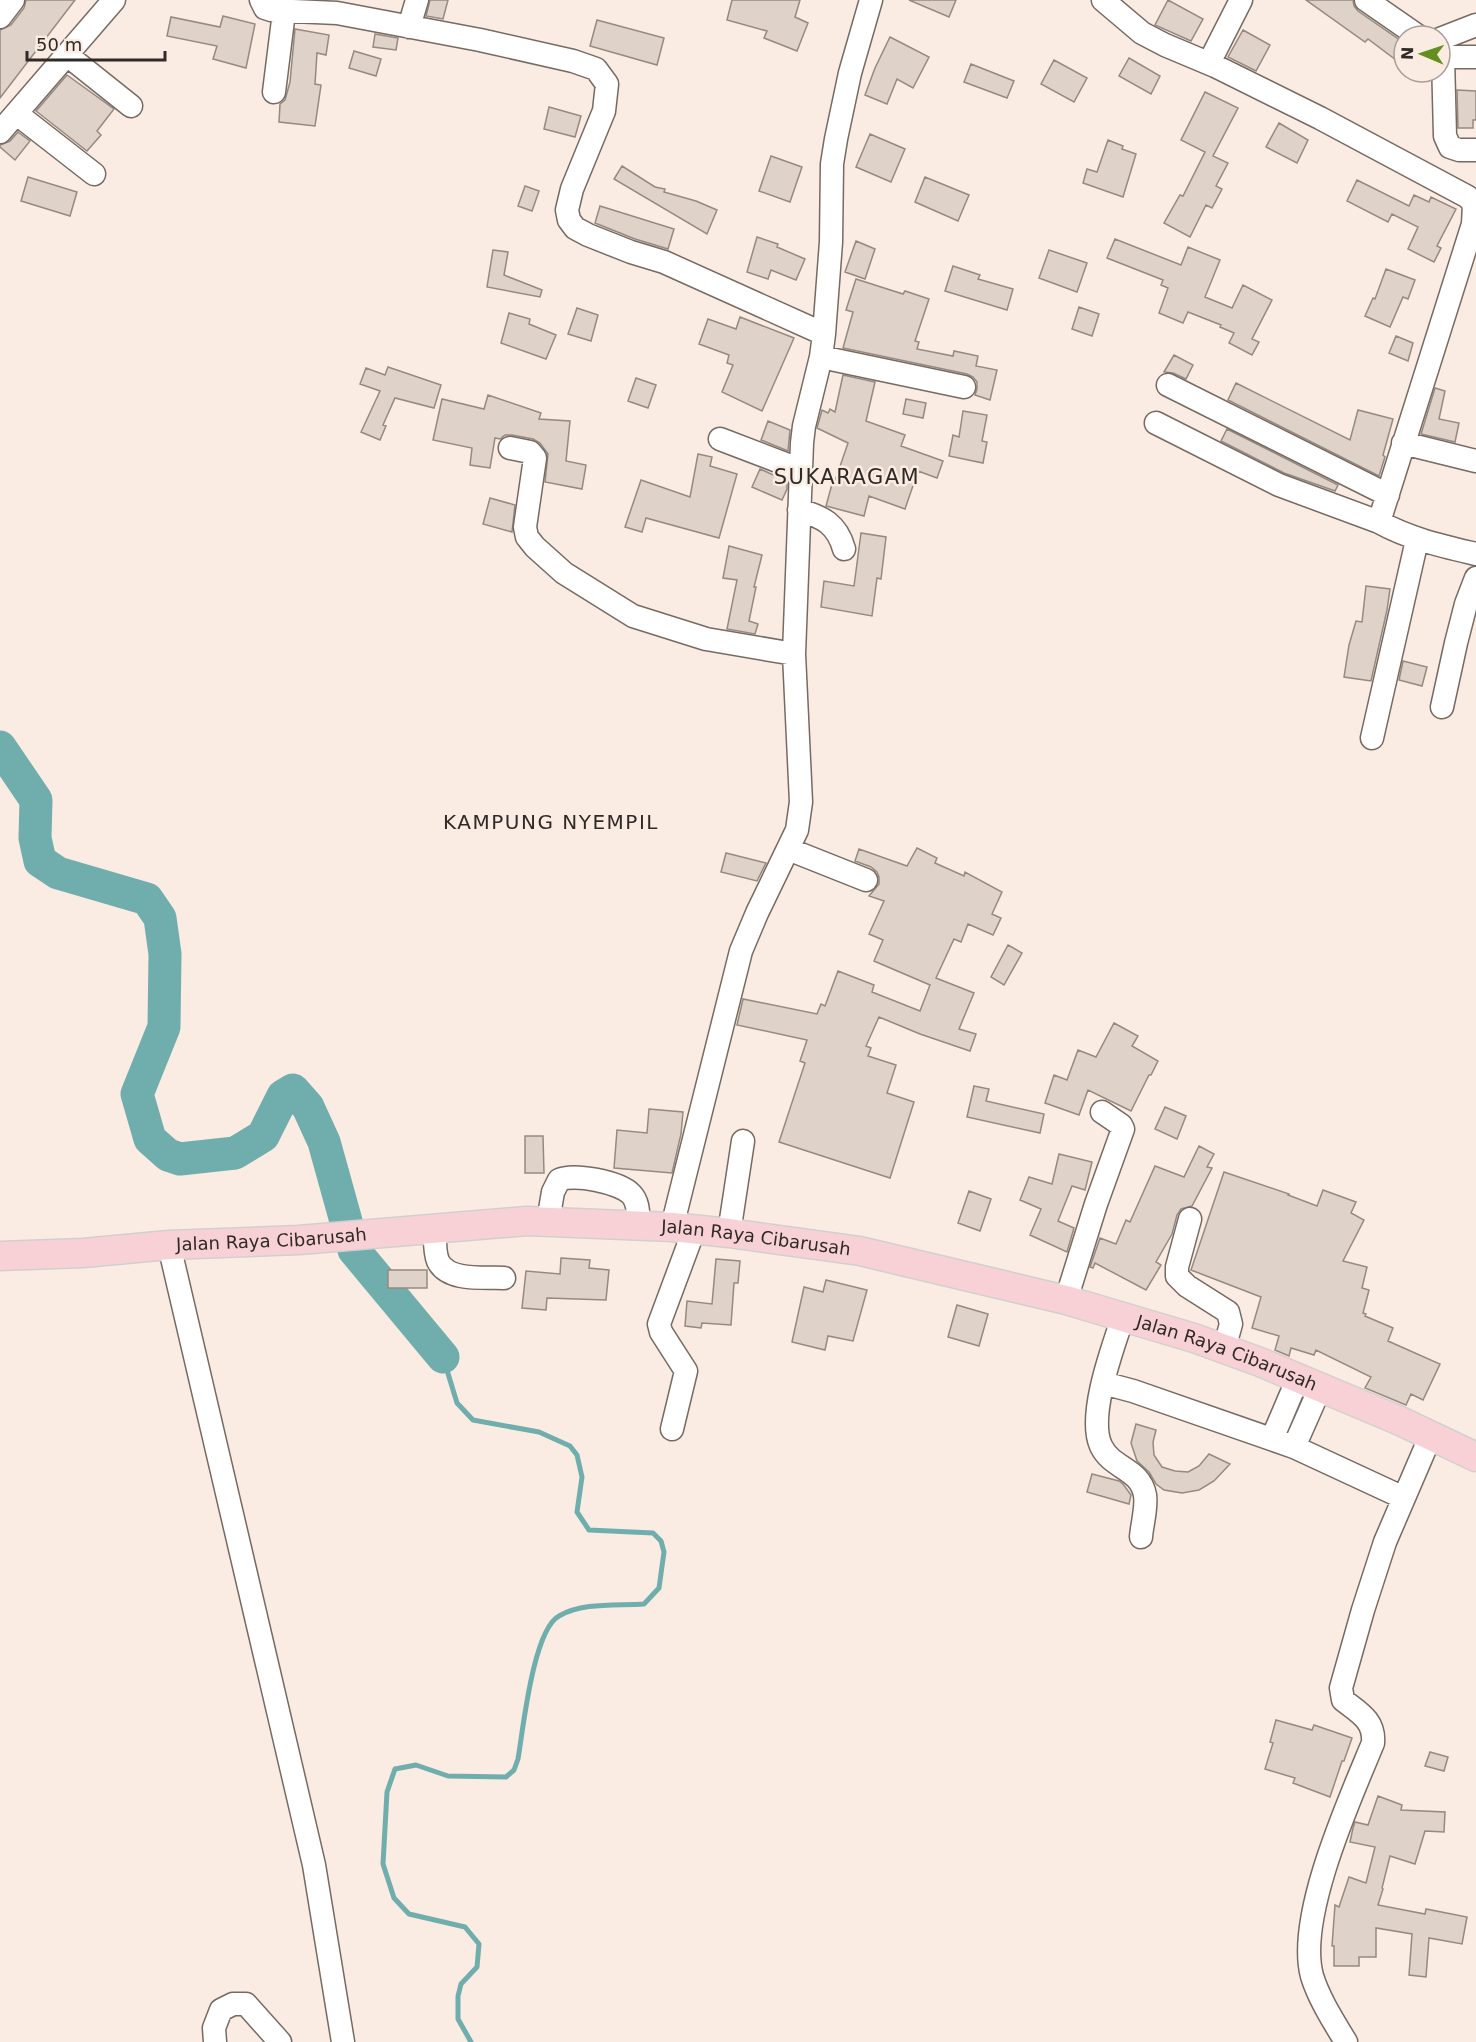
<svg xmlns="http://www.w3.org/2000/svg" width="1476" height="2042" font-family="'DejaVu Sans',sans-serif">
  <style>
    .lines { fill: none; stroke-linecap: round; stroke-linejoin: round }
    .stream { stroke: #70aeae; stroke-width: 5 }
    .river { stroke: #70aeae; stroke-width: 33 }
    .building { fill: #dfd2c8; stroke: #968980; stroke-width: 1.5 }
    .minor-casing { stroke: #766a62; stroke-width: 25 }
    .major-casing { stroke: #d1d0cf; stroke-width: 31 }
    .minor { stroke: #fff; stroke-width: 22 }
    .major { stroke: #f8d1d6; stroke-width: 28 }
    .labels { text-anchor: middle; stroke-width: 5; stroke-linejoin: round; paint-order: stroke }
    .street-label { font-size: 18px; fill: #2f2a26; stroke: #faece2 }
    .neighbourhood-label { font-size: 20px; letter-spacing: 1.5px; fill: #2f2a26; stroke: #faece2 }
    .quarter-label { font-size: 21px; letter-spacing: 1.5px; fill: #2f2a26; stroke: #faece2 }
  </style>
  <rect width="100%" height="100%" fill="#faece2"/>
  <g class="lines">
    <!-- stream -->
    <path class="stream" d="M443,1357L457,1403L473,1420L539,1432L570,1446L577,1455L582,1477L577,1512L589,1530L653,1533L661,1541L664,1552L659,1588L644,1604C617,1606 583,1602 559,1616C533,1630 523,1730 518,1759L514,1770L506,1777L448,1776L416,1765L395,1769L387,1792L383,1864L394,1898L409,1914L465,1927L479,1944L477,1967L461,1984L458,1996V2019L471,2042"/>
    <!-- river -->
    <path class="river" d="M0,747L36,800L35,838L40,861L58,873L147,899L160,918L165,954L164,1027L137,1094L150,1139L168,1155L180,1159L235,1153L263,1136L283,1096L293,1090L308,1107L324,1142L354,1250L443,1357"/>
  </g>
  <!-- building -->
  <path class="building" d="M26,0H75L0,98V30L11,25L24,8Z
    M430,0H448L443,19L426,16Z
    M732,0H800L795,17L808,23L797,51L764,38L767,31L727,20Z
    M909,0H956L949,17Z
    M1168,0L1203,19L1191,41L1155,25Z
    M1306,0H1353L1354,6L1358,11L1404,43V66L1368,39L1365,42Z
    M223,16L255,24L246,68L213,59L217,46L167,36L171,17L220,27Z
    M597,20L664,38L657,65L590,46Z
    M295,29L329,35L326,55L317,53L315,84L321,85L315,126L279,122L280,104L285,100L290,82Z
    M1243,30L1270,45L1256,71L1228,57Z
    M375,34L398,38L396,50L373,47Z
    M890,37L929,57L913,88L897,79L887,104L865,95L875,68Z
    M354,51L381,59L376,76L349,68Z
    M1129,58L1160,76L1151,94L1119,76Z
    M1054,60L1087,78L1074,102L1041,84Z
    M971,64L1014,81L1007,98L964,82Z
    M67,75L114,109L97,131L101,135L87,151L36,111Z
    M1457,90L1476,91V120H1473V128H1458Z
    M1205,92L1238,108L1213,156L1228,163L1216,186L1222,189L1212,208L1206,205L1190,237L1164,223L1180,195L1183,196L1205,152L1181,140Z
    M549,107L581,116L575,137L544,129Z
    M1279,123L1308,140L1297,163L1266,147Z
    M18,132L30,141L15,160L0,147V145L10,141Z
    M870,134L905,149L891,182L856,167Z
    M1108,140L1123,146L1122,149L1136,154L1123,197L1083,183L1087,169L1097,172Z
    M771,156L802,167L790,202L759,191Z
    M622,166L655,187L665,189L664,192L696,201L717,210L707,234L614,179Z
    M28,177L77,192L70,216L21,201Z
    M925,177L969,195L958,221L915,202Z
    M1357,180L1409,206L1414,195L1429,202L1431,197L1456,209L1437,246L1441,248L1434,262L1408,249L1418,227L1392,214L1388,222L1347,201Z
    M525,186L539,191L532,211L518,206Z
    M600,206L674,229L668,249L635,239L595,223Z
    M757,237L778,244L777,247L805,259L796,280L771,270L768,279L747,272Z
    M1115,239L1181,265L1188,247L1220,260L1205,297L1232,308L1243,285L1272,300L1252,339L1259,342L1252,355L1229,343L1234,333L1220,327L1221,325L1188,312L1183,323L1159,313L1168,288L1161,285L1163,280L1107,258Z
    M856,241L875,249L865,279L845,272Z
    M493,250L508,252L504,275L542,290L540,297L487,287Z
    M1049,250L1087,263L1077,292L1039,278Z
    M953,266L980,275L978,279L1013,289L1007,310L945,291Z
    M1386,269L1415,280L1408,299L1403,297L1390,327L1365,316L1373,298L1375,299Z
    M856,279L903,294L905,291L929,299L915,341L919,342L917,349L953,356L954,351L978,356L976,366L997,370L990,400L975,395L977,389V382L973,377L967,374L843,348L853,312L846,310Z
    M1079,307L1099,314L1092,336L1072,329Z
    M577,308L598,315L591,341L568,334Z
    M509,313L530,319L529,324L556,335L546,359L501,343Z
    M740,317L794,338L762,411L722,392L733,365L727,363L729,355L699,344L708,319L736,329Z
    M1396,336L1413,343L1408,361L1389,353Z
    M1174,355L1193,365L1186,379L1173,373L1164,372Z
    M388,367L441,385L434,408L395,398L383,425L386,426L380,440L361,432L380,391L360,384L366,368L385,375Z
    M843,375L875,382L866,421L905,435L901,446L943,461L937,478L918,471L905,509L869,496L864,516L826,506L832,484H834L848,443L817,428L822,410L828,413L830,409L835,412Z
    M636,378L656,385L648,408L628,401Z
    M1236,383L1350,440L1358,410L1393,419L1383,455L1385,457L1379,476L1228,400Z
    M1435,388L1445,391L1439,419L1459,423L1455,442L1421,434Z
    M488,395L541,413L539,419L570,421L566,461L586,465L582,489L545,482L548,454L540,443L533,439L512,435H505L500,439L495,438L490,468L470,465L472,448L433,440L442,399L484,409Z
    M906,399L926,403L923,418L903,414Z
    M963,411L987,415L982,441L987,442L983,463L949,456L953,435L959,437Z
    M768,421L790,430L788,451L761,440Z
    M1227,429L1338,485L1335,491L1284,473L1221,441Z
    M698,454L712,457L710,466L737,474L719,538L646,518L642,532L625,527L641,480L690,497Z
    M760,469L787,481V489L782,500L752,487Z
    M490,498L515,505L512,532L483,524Z
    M861,533L886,537L881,579L877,578L872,616L821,607L824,581L854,586Z
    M729,546L762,555L754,587H756L749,621L758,624L755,634L727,629L737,580L723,578Z
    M1366,586L1390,589L1387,610L1371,681L1344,677L1349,645L1356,621L1362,622Z
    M1403,661L1427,667L1422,686L1399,680Z
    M917,848L937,858L935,863L964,876L965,872L1002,892L992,914L1001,918L993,935L968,924L961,942L954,939L936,978L974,993L959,1029L976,1034L970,1051L920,1034L879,1017L866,1046L871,1048L868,1056L896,1065L887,1093L914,1102L890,1178L779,1142L805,1063L800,1061L807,1040L737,1025L743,999L817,1014L821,1004L825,1006L838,971L874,985L872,992L920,1011L930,985L874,961L883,940L869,934L884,901L869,896L879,884V877L877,872L871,867L855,861L859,849L907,866Z
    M726,853L766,863L757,881L721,872Z
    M1008,945L1022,953L1004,985L991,977Z
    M1114,1023L1138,1036L1132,1046L1158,1061L1151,1075H1149L1131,1111L1088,1090L1079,1115L1045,1103L1054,1075L1067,1080L1078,1050L1096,1057Z
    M974,1086L989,1089L986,1101L1044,1114L1040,1133L967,1117Z
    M1165,1107L1186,1116L1177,1139L1155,1129Z
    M649,1109L683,1112L681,1134L672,1173L614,1168L617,1130L647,1133Z
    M525,1136H543L544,1173H525Z
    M1199,1146L1214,1154L1207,1167L1212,1168L1192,1206L1181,1209L1177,1215L1172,1234L1156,1262L1161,1265L1146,1290L1095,1263L1093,1268L1090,1267L1100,1238L1116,1244L1126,1220L1130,1222L1155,1166L1184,1177Z
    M1059,1154L1092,1162L1085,1190L1072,1186L1058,1221L1074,1228L1067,1252L1030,1235L1041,1209L1020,1200L1029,1177L1052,1184Z
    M1224,1172L1289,1194L1288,1195L1317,1206L1323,1190L1356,1202L1351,1213L1364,1220L1343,1261L1367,1267L1362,1288L1369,1290L1363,1313L1366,1314L1365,1316L1393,1328L1388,1341L1440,1364L1423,1400L1411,1394L1406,1405L1365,1388L1371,1377L1316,1350L1314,1355L1291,1348L1289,1356L1275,1350L1279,1336L1252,1328L1261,1297L1191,1270Z
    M969,1191L991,1199L980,1231L958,1223Z
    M561,1258L590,1260L589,1268L609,1270L606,1300L547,1298L546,1310L522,1308L526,1271L560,1274Z
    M716,1259L740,1261L738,1283H734L731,1325L702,1323L701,1328L685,1326L687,1301L712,1304Z
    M388,1270H427V1288H388Z
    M826,1280L867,1290L853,1341L828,1336L825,1350L792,1342L804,1287L823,1292Z
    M957,1305L988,1314L979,1346L948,1337Z
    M1136,1424L1156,1430L1153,1442L1154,1455L1162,1467L1175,1471L1188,1472L1199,1466L1209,1454L1230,1464L1214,1481L1199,1490L1182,1493L1164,1490L1156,1484L1149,1472L1137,1461L1131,1443Z
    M1092,1474L1119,1481L1123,1484L1131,1495L1129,1504L1087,1492Z
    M1276,1720L1312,1730L1314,1725L1352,1738L1344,1761H1342L1330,1797L1293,1783L1295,1778L1265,1769L1273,1743L1270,1742Z
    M1430,1752L1448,1757L1444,1771L1425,1766Z
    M1378,1796L1402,1805L1401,1810L1445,1812L1444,1832L1425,1831L1415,1864L1390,1856L1382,1888L1383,1889L1378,1905L1425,1914L1426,1909L1467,1917L1462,1944L1429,1938L1426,1977L1409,1975L1412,1934L1376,1928V1957H1359V1966H1334V1946H1332L1335,1905L1339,1907L1349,1877L1366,1883L1375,1847L1350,1842L1353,1828L1355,1822L1368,1825Z"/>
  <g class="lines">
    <!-- minor casing -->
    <g class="minor-casing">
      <path id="minor" d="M261,0L265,8L271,10L337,13L480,40L573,61L596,69L607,84L604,111L572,189L567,210L569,220L575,228L588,235L631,252L664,262L824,334
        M1103,0L1142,33L1165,45L1215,66L1320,118L1468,197L1474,204L1473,224L1379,522C1410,539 1442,546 1476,554
        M1366,0L1418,36
        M0,17L13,0
        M409,27L417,0
        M1440,39L1476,25
        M67,55L131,106
        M1440,55L1443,57L1445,136L1450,147L1459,150H1476
        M1443,57H1476
        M1209,63L1241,0
        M274,92L284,12
        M17,114L94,174
        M0,132L114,0
        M821,357L964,387
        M1168,385L1388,495
        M1156,423L1279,485L1379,522
        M720,439L801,470
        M1403,443L1476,461
        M510,448L530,452L535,458L525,527L527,537L535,547L564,573L633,616L706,639L794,654
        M799,510C823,517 837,524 844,549
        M1442,707L1456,643L1466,604L1476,578
        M1372,738L1417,540
        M788,849L866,880
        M1190,1219L1177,1267V1276L1187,1286L1228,1312L1231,1324L1224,1349
        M548,1221L553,1192L559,1180C574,1173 619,1182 631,1194C639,1202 638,1214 639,1225
        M672,1227L741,951L757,913L797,830L801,802L794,654L802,443L804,426L821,357L824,334L831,242L832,164L836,139L850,73L871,0
        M435,1228C435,1239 434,1251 438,1261C448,1282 485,1277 504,1278
        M729,1233L743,1141
        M169,1245L314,1865L343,2042
        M1066,1300L1096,1204L1123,1129L1121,1125L1102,1112
        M1123,1317C1113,1347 1087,1416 1101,1446C1112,1469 1140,1468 1145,1495C1147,1508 1142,1524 1141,1537
        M1103,1383L1133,1391L1294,1447L1404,1498
        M672,1429L686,1371L661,1332L659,1324L694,1230
        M1272,1439L1298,1378
        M1294,1447L1320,1388
        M215,2042L214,2028L221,2010L233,2004H246L280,2042
        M1346,2042C1334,2022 1319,1999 1312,1976C1296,1917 1350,1799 1373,1743C1375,1720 1358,1712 1343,1700L1341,1688L1363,1610L1385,1542L1431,1435"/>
    </g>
    <!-- major casing -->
    <g class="major-casing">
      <g id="major">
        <path id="s1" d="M0,1256L83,1253L169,1245L299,1240L527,1221L672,1227L729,1233L860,1251L1066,1300L1123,1317L1194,1338L1260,1362L1398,1420L1476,1457"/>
      </g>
    </g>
    <!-- minor -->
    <use href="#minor" class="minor"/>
    <!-- major -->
    <use href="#major" class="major"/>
  </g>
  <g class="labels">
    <!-- street labels -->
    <g class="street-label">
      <text dy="6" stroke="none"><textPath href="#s1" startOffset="758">Jalan Raya Cibarusah</textPath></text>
      <text dy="6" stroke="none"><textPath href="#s1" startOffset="272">Jalan Raya Cibarusah</textPath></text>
      <text dy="6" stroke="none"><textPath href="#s1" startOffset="1244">Jalan Raya Cibarusah</textPath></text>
    </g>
    <!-- neighbourhood labels -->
    <g class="neighbourhood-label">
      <text x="551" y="829">KAMPUNG NYEMPIL</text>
    </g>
    <!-- quarter labels -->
    <g class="quarter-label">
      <text x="847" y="484">SUKARAGAM</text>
    </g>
  </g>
  <!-- north arrow -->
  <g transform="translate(1422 54) rotate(272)"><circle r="28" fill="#faece2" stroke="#a99e97" stroke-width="1.5"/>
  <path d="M0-4.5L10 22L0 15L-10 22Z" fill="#648f1f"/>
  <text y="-9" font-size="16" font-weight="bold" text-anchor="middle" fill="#2f2a26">N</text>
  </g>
  <!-- scale -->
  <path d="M27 51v9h138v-9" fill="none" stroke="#2f2a26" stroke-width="3"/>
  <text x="36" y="51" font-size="18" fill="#2f2a26" stroke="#faece2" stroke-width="4.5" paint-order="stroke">50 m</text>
</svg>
